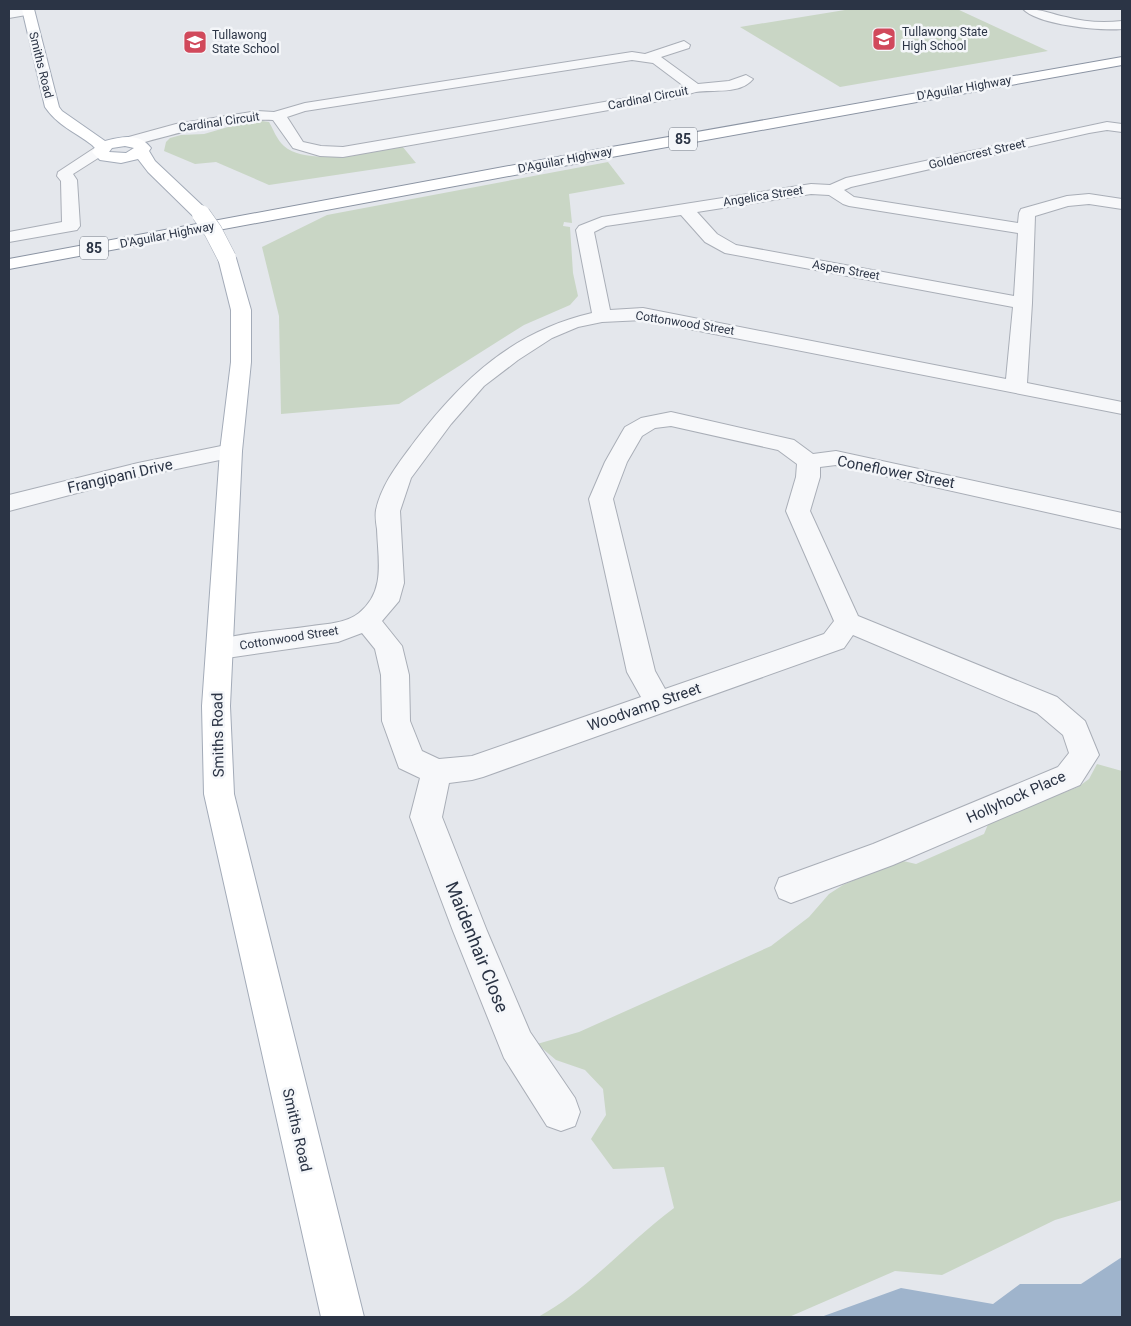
<svg xmlns="http://www.w3.org/2000/svg" width="1131" height="1326" font-family="Roboto,sans-serif">
  <style>
    .green { fill: #c9d6c5 }
    .water { fill: #9fb4cc }
    .lines { fill: none; stroke-linecap: round; stroke-linejoin: round }
    .minor-casing { stroke: #a9aeb7; stroke-width: 2 }
    .major-casing { stroke: #a3abb8; stroke-width: 2 }
    .highway-casing { stroke: #8b94a3; stroke-width: 2 }
    .minor { fill: #f7f8fa; fill-rule: evenodd }
    .major { fill: #fff; fill-rule: evenodd }
    .highway { fill: #fff; fill-rule: evenodd }
    .major-bridge-casing { stroke: #a3abb8; stroke-width: 19; stroke-linecap: butt }
    .major-bridge { stroke: #fff; stroke-width: 18 }
    .labels { text-anchor: middle; stroke-width: 5; stroke-linejoin: round; paint-order: stroke }
    .far-poi-label { font-size: 12px; fill: #2b3445; stroke: #f4f6f9; text-anchor: start }
    .far-street-label { font-size: 12px; fill: #2b3445; stroke: #f4f6f9 }
    .shield { fill: #f4f6f9; stroke: #676e7b; stroke-width: 1 }
    .shield-label { font-size: 14px; font-weight: bold; fill: #2b3445 }
    .street-label { font-size: 15px; fill: #2b3445; stroke: #f4f6f9 }
    .near-street-label { font-size: 18px; fill: #2b3445; stroke: #f4f6f9 }
  </style>
  <rect width="100%" height="100%" fill="#e4e7ec"/>
  <!-- green -->
  <path class="green" d="M851,9H957L1048,51L840,87L740,27Z
    M262,121L269,122C273,129 277,140 284,146C307,167 373,151 402,146L416,163L269,185L216,162L195,164L164,151L166,142L170,138L181,135L204,134L235,125Z
    M608,162L625,184L569,194L572,223L564,222L563,226L570,227L573,273L578,296L570,305L524,325L399,404L281,414L279,316L262,247L327,215Z
    M1097,764L1122,771V1200L1055,1220L942,1275L895,1271L789,1317H538C589,1289 627,1243 674,1208L664,1167L613,1169L591,1139L606,1115L603,1089L585,1070L556,1060L537,1044L579,1032L771,946L809,917L829,894L843,885L899,860L916,864L984,834L989,822L1078,787L1089,779Z"/>
  <!-- water -->
  <path class="water" d="M1122,1257V1317H821L901,1288L993,1304L1020,1284H1081Z"/>
  <g class="lines">
    <!-- minor casing -->
    <g class="minor-casing">
      <path id="minor" d="M20,9H32L34,11L32,14L9,18V10Z
        M1023,9C1039,8 1051,14 1066,17C1084,22 1103,23 1122,21V29C1100,31 1038,25 1023,9Z
        M684,41L690,45L689,48L661,57L698,84L729,81L746,75L753,79C740,95 713,89 696,92C690,93 683,97 677,98L343,157L320,156L293,148L273,120C226,118 175,134 130,146L125,144L122,141L125,138L176,124L257,111L274,112L305,103L632,52L645,54ZM632,60L653,63L685,87L674,90L343,147L321,146L303,142L287,117L305,111Z
        M1107,122L1122,124V132L1107,130L1089,133L851,187L844,190L854,197L1018,223L1019,213L1021,209L1067,196L1089,194L1122,199V209L1089,204L1068,206L1035,216L1032,303L1027,383L1122,402V414L643,320L602,322L578,327L552,338L518,360L484,386L451,424L411,478L400,511L404,583L399,601L382,621L402,646L409,675L410,721L422,751L439,759L472,756L641,697L627,672L589,499L605,462L622,432L625,427L641,418L671,412L794,440L813,454L836,451L1122,513V529L836,465L820,467V477L810,511L858,616L1057,697L1085,721L1099,755L1080,785L893,865L791,903L779,898L775,888L779,878L873,844L1058,767L1069,753L1063,735L1037,713L853,635L844,648L483,777L472,780L449,783L442,817L487,931L530,1032L575,1098L580,1112L575,1126L561,1131L547,1126L504,1058L453,931L410,817L420,778L399,768L382,721L381,675L375,649L362,633L338,642L220,659L210,656L206,649L210,642C242,632 278,631 312,626C326,624 347,623 359,613C386,591 378,560 377,529C376,523 375,516 376,510C382,483 399,463 415,441C462,379 514,331 592,313L576,230L579,226L602,217L811,184L830,185L846,178ZM811,194L829,195L843,204L849,206L1018,233L1014,296L736,245L717,234L697,212ZM681,215L705,242L725,253L1013,307L1006,379L643,308L610,310L594,232L606,226ZM671,426L778,450L797,464L796,477L786,511L834,621L824,634L665,689L655,671L613,499L627,462L642,436L655,428Z
        M101,145L106,147L109,150L106,153L73,174L77,180L80,226L77,230L9,242V232L62,222L61,181L57,176L58,172L96,147Z
        M231,444L239,446L242,451L239,456L138,477L9,511V495L138,463Z"/>
    </g>
    <!-- major casing -->
    <g class="major-casing">
      <path id="major" d="M22,9H34L59,107L62,111L105,141C121,137 139,132 151,148L149,151L155,161L207,210L209,214L207,218H195L148,172L138,159L121,163L100,160L92,152L95,148L92,145C75,132 57,125 45,107ZM125,146L134,148L126,153L109,152L112,148Z
        M227,253L233,254L236,258L251,310V362L242,451L230,706L234,794L364,1317H321L204,794L202,706L220,451L231,362V310L218,258L221,254Z"/>
    </g>
    <!-- highway casing -->
    <g class="highway-casing">
      <path id="highway" d="M1122,57V65L606,158L9,269V259L606,148Z"/>
    </g>
    <!-- minor -->
    <use href="#minor" class="minor"/>
    <!-- major -->
    <use href="#major" class="major"/>
    <!-- highway -->
    <use href="#highway" class="highway"/>
    <!-- major-bridge casing -->
    <g class="major-bridge-casing">
      <path id="major-bridge" d="M201,214L213,231L227,258"/>
    </g>
    <!-- major-bridge -->
    <use href="#major-bridge" class="major-bridge"/>
  </g>
  <!-- icons -->
  <defs>
    <g id="school-square" transform="scale(1.25)"><rect x="-9" y="-9" width="18" height="18" rx="4" fill="#d1495b" stroke="#f4f6f9"/><path d="M0-5L7-2L0 1L-7-2ZM-4 1L0 2.5L4 1V4Q0 6-4 4Z" fill="#fff"/></g>
  </defs>
  <g fill-rule="evenodd">
    <use href="#school-square" x="884" y="39"/>
    <use href="#school-square" x="195" y="42"/>
  </g>
  <g class="labels">
    <!-- far-poi labels -->
    <g class="far-poi-label">
      <text x="902" y="36">Tullawong State<tspan x="902" dy="14">High School</tspan></text>
      <text x="212" y="39">Tullawong<tspan x="212" dy="14">State School</tspan></text>
    </g>
    <!-- far-street labels -->
    <g class="far-street-label">
      <text transform="translate(41 65) rotate(76)" y="4">Smiths Road</text>
      <text transform="translate(964 88) rotate(-10)" y="4">D'Aguilar Highway</text>
      <text transform="translate(648 98) rotate(-11)" y="4">Cardinal Circuit</text>
      <text transform="translate(219 122) rotate(-8)" y="4">Cardinal Circuit</text>
      <text transform="translate(977 154) rotate(-13)" y="4">Goldencrest Street</text>
      <text transform="translate(565 160) rotate(-11)" y="4">D'Aguilar Highway</text>
      <text transform="translate(763 196) rotate(-9)" y="4">Angelica Street</text>
      <text transform="translate(167 235) rotate(-11)" y="4">D'Aguilar Highway</text>
      <text transform="translate(846 270) rotate(10)" y="4">Aspen Street</text>
      <text transform="translate(685 323) rotate(9)" y="4">Cottonwood Street</text>
      <text transform="translate(289 638) rotate(-9)" y="4">Cottonwood Street</text>
    </g>
    <!-- shield labels -->
    <g class="shield">
      <rect x="669" y="127.5" width="28" height="23" rx="4"/>
      <rect x="80" y="236.5" width="28" height="23" rx="4"/>
    </g>
    <g class="shield-label">
      <text x="683" y="144">85</text>
      <text x="94" y="253">85</text>
    </g>
    <!-- street labels -->
    <g class="street-label">
      <text transform="translate(896 472) rotate(11)" y="5">Coneflower Street</text>
      <text transform="translate(120 476) rotate(-13)" y="5">Frangipani Drive</text>
      <text transform="translate(644 707) rotate(-19)" y="5">Woodvamp Street</text>
      <text transform="translate(218 735) rotate(-91)" y="5">Smiths Road</text>
      <text transform="translate(1016 797) rotate(-24)" y="5">Hollyhock Place</text>
      <text transform="translate(297 1130) rotate(77)" y="5">Smiths Road</text>
    </g>
    <!-- near-street labels -->
    <g class="near-street-label">
      <text transform="translate(477 947) rotate(68)" y="6">Maidenhair Close</text>
    </g>
  </g>
  <!-- border -->
  <rect width="1131" height="1326" fill="none" stroke="#2b3445" stroke-width="20"/>
</svg>
